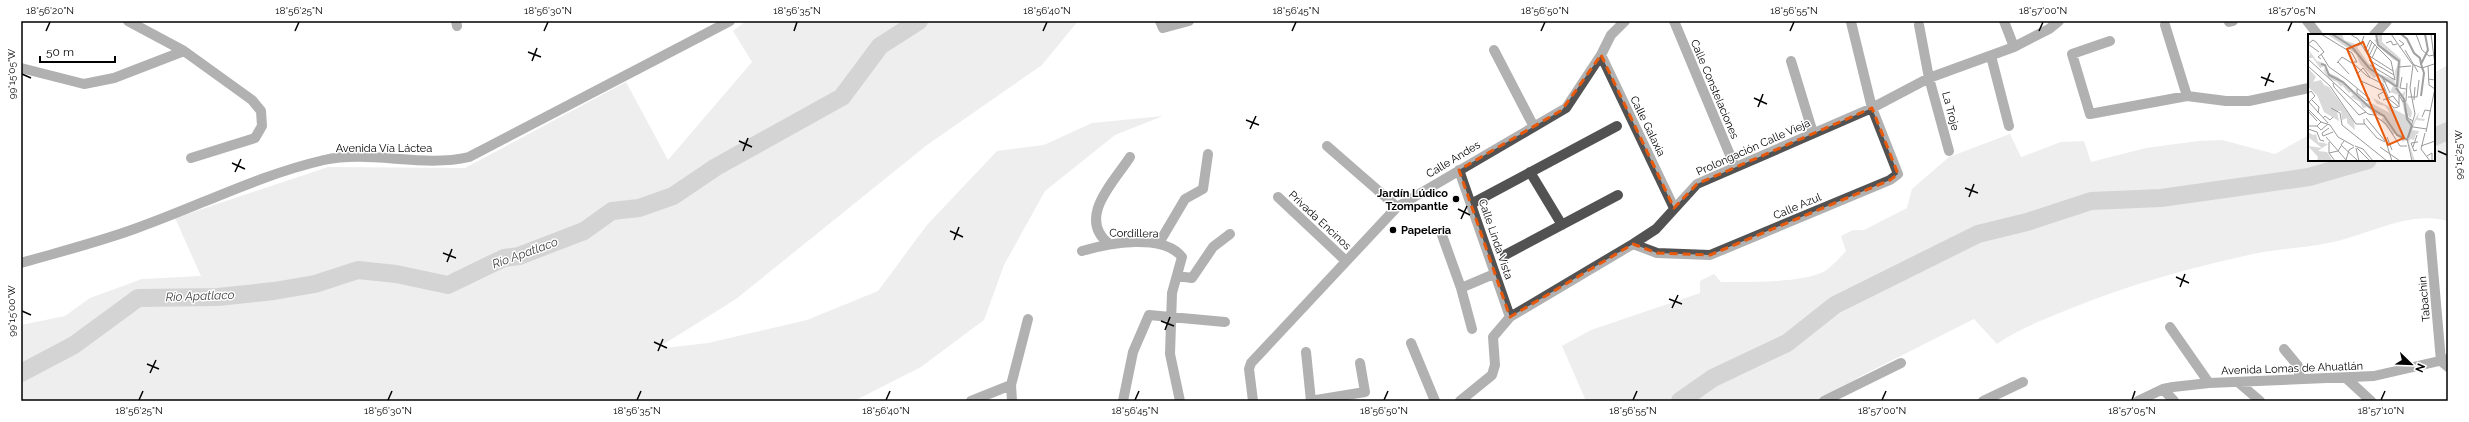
<svg xmlns="http://www.w3.org/2000/svg" width="2469" height="422" font-family="Raleway,sans-serif">
  <style>
    .green { fill: #d9d9d9 }
    .lines { fill: none; stroke-linecap: round; stroke-linejoin: round }
    .river { stroke: #a0a0a0; stroke-width: 18 }
    .minor { stroke: #525252; stroke-width: 10 }
    .marked { fill: none; stroke: #e8590c; stroke-width: 3; stroke-dasharray: 8 5; stroke-linejoin: round }
    .ticks { fill: none; stroke: #000; stroke-width: 1.5 }
    .poi-dot { fill: #000; stroke: #fff; stroke-width: 1.5 }
    .labels { text-anchor: middle; stroke-width: 3; stroke-linejoin: round; paint-order: stroke }
    .street-label { font-size: 11px; fill: #000; stroke: #fff }
    .poi-label { font-size: 11px; font-weight: bold; fill: #000; stroke: #fff; text-anchor: end }
    .water-label { font-size: 12px; font-style: italic; fill: #414141; stroke: #fff }
    .inset-river { fill: none; stroke: #a0a0a0; stroke-width: 2 }
    .inset-road { fill: none; stroke: #999; stroke-width: 1 }
    .view { fill: #e8590c; fill-opacity: 0.15; stroke: #e8590c; stroke-width: 2 }
    .inset-edge { fill: none; stroke: #000; stroke-width: 2 }
    .neatline { fill: none; stroke: #000; stroke-width: 1.5 }
    .ticks-label { font-size: 10px; text-anchor: middle; fill: #000 }
  </style>
  <rect width="100%" height="100%" fill="#fff"/>
  <!-- green -->
  <path class="green" d="M746,21H1078L1042,65L927,145L736,299L656,349L708,343L807,320L878,291L927,225L997,151L1044,145L1092,123L1163,116L1115,135L1045,191L1004,265L984,320L921,367L854,401H21V325L65,316L90,298L142,279L201,276L175,218L328,167L465,168L626,82L668,160L752,62L733,31Z
    M2448,65V221C2407,210 2368,236 2328,243C2303,248 2278,249 2253,254C2189,268 2127,285 2067,310C2043,320 2018,329 1997,344L1974,319L1861,376L1821,401H1586L1562,346L1591,330L1700,293V281L1714,274L1721,282C1747,282 1801,283 1823,272C1832,267 1839,258 1846,251L1841,236L1853,230H1864L1907,208L1912,189L1949,157L2010,134L2021,157L2061,142L2084,141L2091,162L2146,148L2198,141L2222,140L2275,154L2309,135V160H2434V73Z"/>
  <g class="lines">
    <!-- river -->
    <path class="river" d="M2434,137L2448,131
      M21,373L74,345L138,298L218,297L274,291L315,284L358,270L396,274L448,285L504,258L519,256L584,231L612,211L639,208L673,196L716,167L842,97L880,46L919,21
      M1680,401L1713,378L1787,343L1835,305L1978,234L2027,222L2091,201L2161,198L2239,187L2309,177L2368,160"/>
    <!-- minor -->
    <path class="minor" d="M128,21L184,51L252,100L261,111L262,126L255,138L191,158
      M456,21L457,26
      M1160,21L1163,28L1189,21
      M1674,21L1735,167
      M2004,21L2014,47
      M2307,21L2318,35
      M2229,22L2233,21
      M1919,25L1929,78L1949,151
      M2165,25L2187,96
      M2374,35L2387,21
      M2110,41L2072,54L2090,114L2187,96L2226,101H2249L2309,88
      M1494,50L1533,125
      M1601,55L1674,208
      M1991,56L2009,126
      M1791,61L1813,133
      M21,68L84,84L114,78L184,51
      M1327,146L1397,207
      M1459,170L1510,317
      M1530,172L1562,225
      M1278,197L1346,261
      M1471,204L1617,126
      M1442,235L1461,288L1472,329
      M2430,235L2441,361L2448,367
      M1108,243C1077,217 1114,182 1130,157
      M1159,243L1185,199L1203,189L1208,154
      M1633,244L1657,253L1710,255L1890,180L1898,174L1872,108L1851,22
      M1082,251C1109,243 1163,233 1182,257L1172,293L1170,354L1180,401
      M1505,255L1618,195
      M21,263C59,252 99,242 137,228C199,206 259,175 324,160C371,150 422,168 469,157L730,21
      M1177,276L1192,278L1213,247L1230,234
      M1461,288L1494,274
      M2170,327L2209,383
      M1411,343L1435,401
      M2284,349L2298,366L2300,379
      M1306,352L1311,401
      M2346,378L2371,401
      M2238,382L2260,401
      M2163,389L2174,401
      M971,401L1011,385
      M1012,401L1011,385L1028,319
      M1123,401L1133,352L1149,315L1225,322
      M1253,401L1249,369L1251,363L1397,207L1566,108L1601,55L1611,35L1625,21
      M1310,401L1365,392L1360,363
      M1460,401L1492,375L1495,365L1493,337L1510,317L1633,244L1656,229L1697,184L1872,108L1929,78L2014,47L2049,29L2059,21
      M1824,401L1901,363
      M1983,401L2023,382
      M2138,401L2163,389L2173,387L2209,383L2374,376L2448,359"/>
  </g>
  <!-- marked area -->
  <path d="M0 0H2469V422H0ZM1601,55L1674,208L1697,184L1872,108L1898,174L1890,180L1710,255L1657,253L1633,244L1510,317L1459,170L1562,110Z" fill="#fff" fill-opacity=".55" fill-rule="evenodd"/>
  <path class="marked" d="M1601,55L1674,208L1697,184L1872,108L1898,174L1890,180L1710,255L1657,253L1633,244L1510,317L1459,170L1562,110Z"/>
  <!-- ticks -->
  <path class="ticks" d="M46,31L50,22M295,31L299,22M544,31L548,22M794,31L797,22M1043,31L1047,22M1292,31L1296,22M1541,31L1545,22M1790,31L1794,22M2039,31L2043,22M2288,31L2292,22M528,52L541,57M532,61L537,48M22,74L31,78M2261,77L2274,82M2265,86L2270,73M1754,98L1767,104M1758,107L1763,94M1246,120L1259,125M1250,129L1256,116M739,141L752,147M743,151L748,138M2438,151L2447,155M232,163L245,169M235,172L241,159M1965,188L1978,193M1969,197L1974,184M1458,209L1470,215M1461,219L1467,206M950,231L963,237M954,240L959,227M443,253L456,258M447,262L452,249M2176,277L2189,283M2180,287L2185,274M1669,299L1682,304M1672,308L1678,295M22,311L31,315M1161,321L1174,326M1165,330L1170,317M654,342L667,348M658,351L663,339M147,364L159,369M150,373L156,360M139,400L143,391M388,400L392,391M637,400L641,391M886,400L890,391M1135,400L1139,391M1384,400L1388,391M1633,400L1637,391M1882,400L1886,391M2132,400L2135,391M2381,400L2385,391"/>
  <!-- markers -->
  <g class="poi-dot">
    <circle cx="1456" cy="199" r="4"/>
    <circle cx="1393" cy="230" r="4"/>
  </g>
  <g class="labels">
    <!-- street labels -->
    <g class="street-label">
      <text transform="translate(1715 89) rotate(67)" y="4">Calle Constelaciones</text>
      <text transform="translate(1951 111) rotate(75)" y="4">La Troje</text>
      <text transform="translate(1648 126) rotate(64)" y="4">Calle Galaxia</text>
      <text transform="translate(1753 147) rotate(-24)" y="4">Prolongación Calle Vieja</text>
      <text x="384" y="152">Avenida Vía Láctea</text>
      <text transform="translate(1453 159) rotate(-31)" y="4">Calle Andes</text>
      <text transform="translate(1797 206) rotate(-23)" y="4">Calle Azul</text>
      <text transform="translate(1320 220) rotate(43)" y="4">Privada Encinos</text>
      <text transform="translate(1134 233) rotate(1)" y="4">Cordillera</text>
      <text transform="translate(1496 239) rotate(71)" y="4">Calle Linda Vista</text>
      <text transform="translate(2424 299) rotate(-95)" y="4">Tabachin</text>
      <text transform="translate(2292 368) rotate(-2)" y="4">Avenida Lomas de Ahuatlán</text>
    </g>
    <!-- poi labels -->
    <g class="poi-label">
      <text x="1448" y="197">Jardín Lúdico<tspan x="1448" dy="13">Tzompantle</tspan></text>
      <text x="1401" y="234" text-anchor="start">Papeleria</text>
    </g>
    <!-- water labels -->
    <g class="water-label">
      <text transform="translate(525 253) rotate(-20)" y="4">Rio Apatlaco</text>
      <text transform="translate(200 296) rotate(-2)" y="4">Rio Apatlaco</text>
    </g>
  </g>
  <!-- overview -->
  <g transform="translate(2308 34)">
    <rect width="127" height="127" fill="#fff"/>
    <path d="M19,0H34L36,6L47,10L60,29L71,40L85,45L88,50L87,37L91,28L86,26L71,13L66,6L71,4L67,0H74V8L93,25L91,56L94,60L98,56L96,63L104,78L103,84L99,81L98,84L103,86L104,91L111,78L110,84L117,85L116,87L108,86L104,96L111,97L110,100H108L106,106L102,105L101,109L107,127H105L99,105L95,108L87,99L85,101L73,86L75,83L65,80L60,73L55,74L52,68L43,63L45,61L43,58L41,59L34,51L33,53L29,48L21,45L16,37L17,32L12,34L5,24H0L2,20L0,15L9,27L16,29L19,38L30,43L58,69L65,70L82,79L77,72L69,70L65,64L97,81L93,62L82,58L85,52L80,48L75,49L71,41L66,44L52,30L48,20ZM0,34L8,43L5,48L13,46L16,51L21,53L46,87L47,96L39,89V84L34,86L33,77H29L31,87L16,78L9,61L0,53ZM0,98L5,101L8,100L10,108L20,110L10,117L19,118L25,127H9L10,123L0,112L14,114L0,103Z" fill="#d9d9d9"/>
    <path class="inset-river" d="M24,0L44,13L61,34L89,53M68,0L70,11L91,27L89,53M93,0L99,5L106,19L112,24L113,30M13,30L17,31L21,41L35,48L61,73L76,82L89,101L100,106M88,54L96,65L99,85L104,92L100,104M113,62L116,39L113,30L120,16L117,0"/>
    <path class="inset-road" d="M13,0L44,19L49,28H46M42,0L50,5L60,21L85,37M83,0L104,30L114,34L126,30M108,0L114,16M123,0L127,31M78,9L83,7L85,11L89,10M49,12L53,10L56,2M91,13L96,10L91,6M97,16L110,38M114,16L121,22L126,21M57,17L62,6L83,27L87,46M11,18L0,10L5,6L8,8L16,18L10,23L13,25M13,20L21,33L38,45L62,65L59,67L49,59V55M59,20L64,8M61,22L67,10M64,24L69,13M0,25L60,80L66,81L78,90L92,112H99M61,26L86,41M30,28L41,40M29,29L34,23L47,31L59,42L75,50L81,65L91,73V70M62,31L87,46M0,32L22,52L48,90H57M120,32L121,51L127,55M91,33L103,32M50,39L55,34L62,43M74,42L82,59M94,43L92,54L98,55M120,45L127,46V38M53,47L73,56L77,55M25,49L26,53L51,81L58,78M0,59L3,57L7,62L0,69M100,63H109L111,46M3,65L11,73L10,79M72,65L70,61L77,57M78,65L86,74L90,73M75,66L85,62L91,70M106,66L107,53M0,67L20,89M91,70V61L95,68L98,67L99,49M23,74L32,79L34,91M97,74L100,84L105,87M0,75L13,88L22,91L30,103L46,112M0,77L9,87M114,83L117,76L123,77M15,84L17,82L22,86L25,83M58,84L77,107M56,85V89L69,104L77,108M34,91L79,127M0,92H9L13,88M9,92L13,96L20,90M105,93L119,95M21,94L14,99L15,102L25,98M0,95L9,98L12,106L16,107M118,98L127,54M117,99L113,115L122,127M18,103L39,127M79,103L84,116M36,107L33,111L50,127M21,108V119L27,127M78,108L84,127M47,112L55,115L65,127M113,112L127,107M72,113L92,127M105,113L109,101M48,114L51,127M49,114L62,127M109,116L106,117L103,109L110,108M21,119L30,117L33,112M119,122L124,119V126M38,126L41,116L46,113M104,127L99,105L107,80L102,54L105,31"/>
    <path class="view" d="M55,8L96,104L80,111L39,15Z"/>
    <rect width="127" height="127" class="inset-edge"/>
  </g>
  <!-- border -->
  <rect width="2469" height="422" fill="none" stroke="#ffffff" stroke-width="44"/>
  <!-- north arrow -->
  <g transform="translate(2411 364) rotate(113)" stroke="#ffffff" stroke-width="3" paint-order="stroke">
  <path d="M0-3L7 15L0 10L-7 15Z" fill="#000000"/>
  <text y="-6" font-size="11" font-weight="bold" text-anchor="middle" fill="#000000">N</text>
  </g>
  <!-- scale -->
  <path d="M40 56v6h75v-6" fill="none" stroke="#000000" stroke-width="2"/>
  <text x="46" y="56" font-size="12" fill="#000000" stroke="#ffffff" stroke-width="3" paint-order="stroke">50 m</text>
  <rect x="22" y="22" width="2425" height="378" class="neatline"/>
  <g class="ticks-label">
    <text x="50" y="14">18°56'20"N</text>
    <text x="299" y="14">18°56'25"N</text>
    <text x="548" y="14">18°56'30"N</text>
    <text x="797" y="14">18°56'35"N</text>
    <text x="1047" y="14">18°56'40"N</text>
    <text x="1296" y="14">18°56'45"N</text>
    <text x="1545" y="14">18°56'50"N</text>
    <text x="1794" y="14">18°56'55"N</text>
    <text x="2043" y="14">18°57'00"N</text>
    <text x="2292" y="14">18°57'05"N</text>
    <text transform="translate(11 74) rotate(-90)" y="4">99°15'05"W</text>
    <text transform="translate(2458 155) rotate(-90)" y="4">99°15'25"W</text>
    <text transform="translate(11 311) rotate(-90)" y="4">99°15'00"W</text>
    <text x="139" y="414">18°56'25"N</text>
    <text x="388" y="414">18°56'30"N</text>
    <text x="637" y="414">18°56'35"N</text>
    <text x="886" y="414">18°56'40"N</text>
    <text x="1135" y="414">18°56'45"N</text>
    <text x="1384" y="414">18°56'50"N</text>
    <text x="1633" y="414">18°56'55"N</text>
    <text x="1882" y="414">18°57'00"N</text>
    <text x="2132" y="414">18°57'05"N</text>
    <text x="2381" y="414">18°57'10"N</text>
  </g>
</svg>
